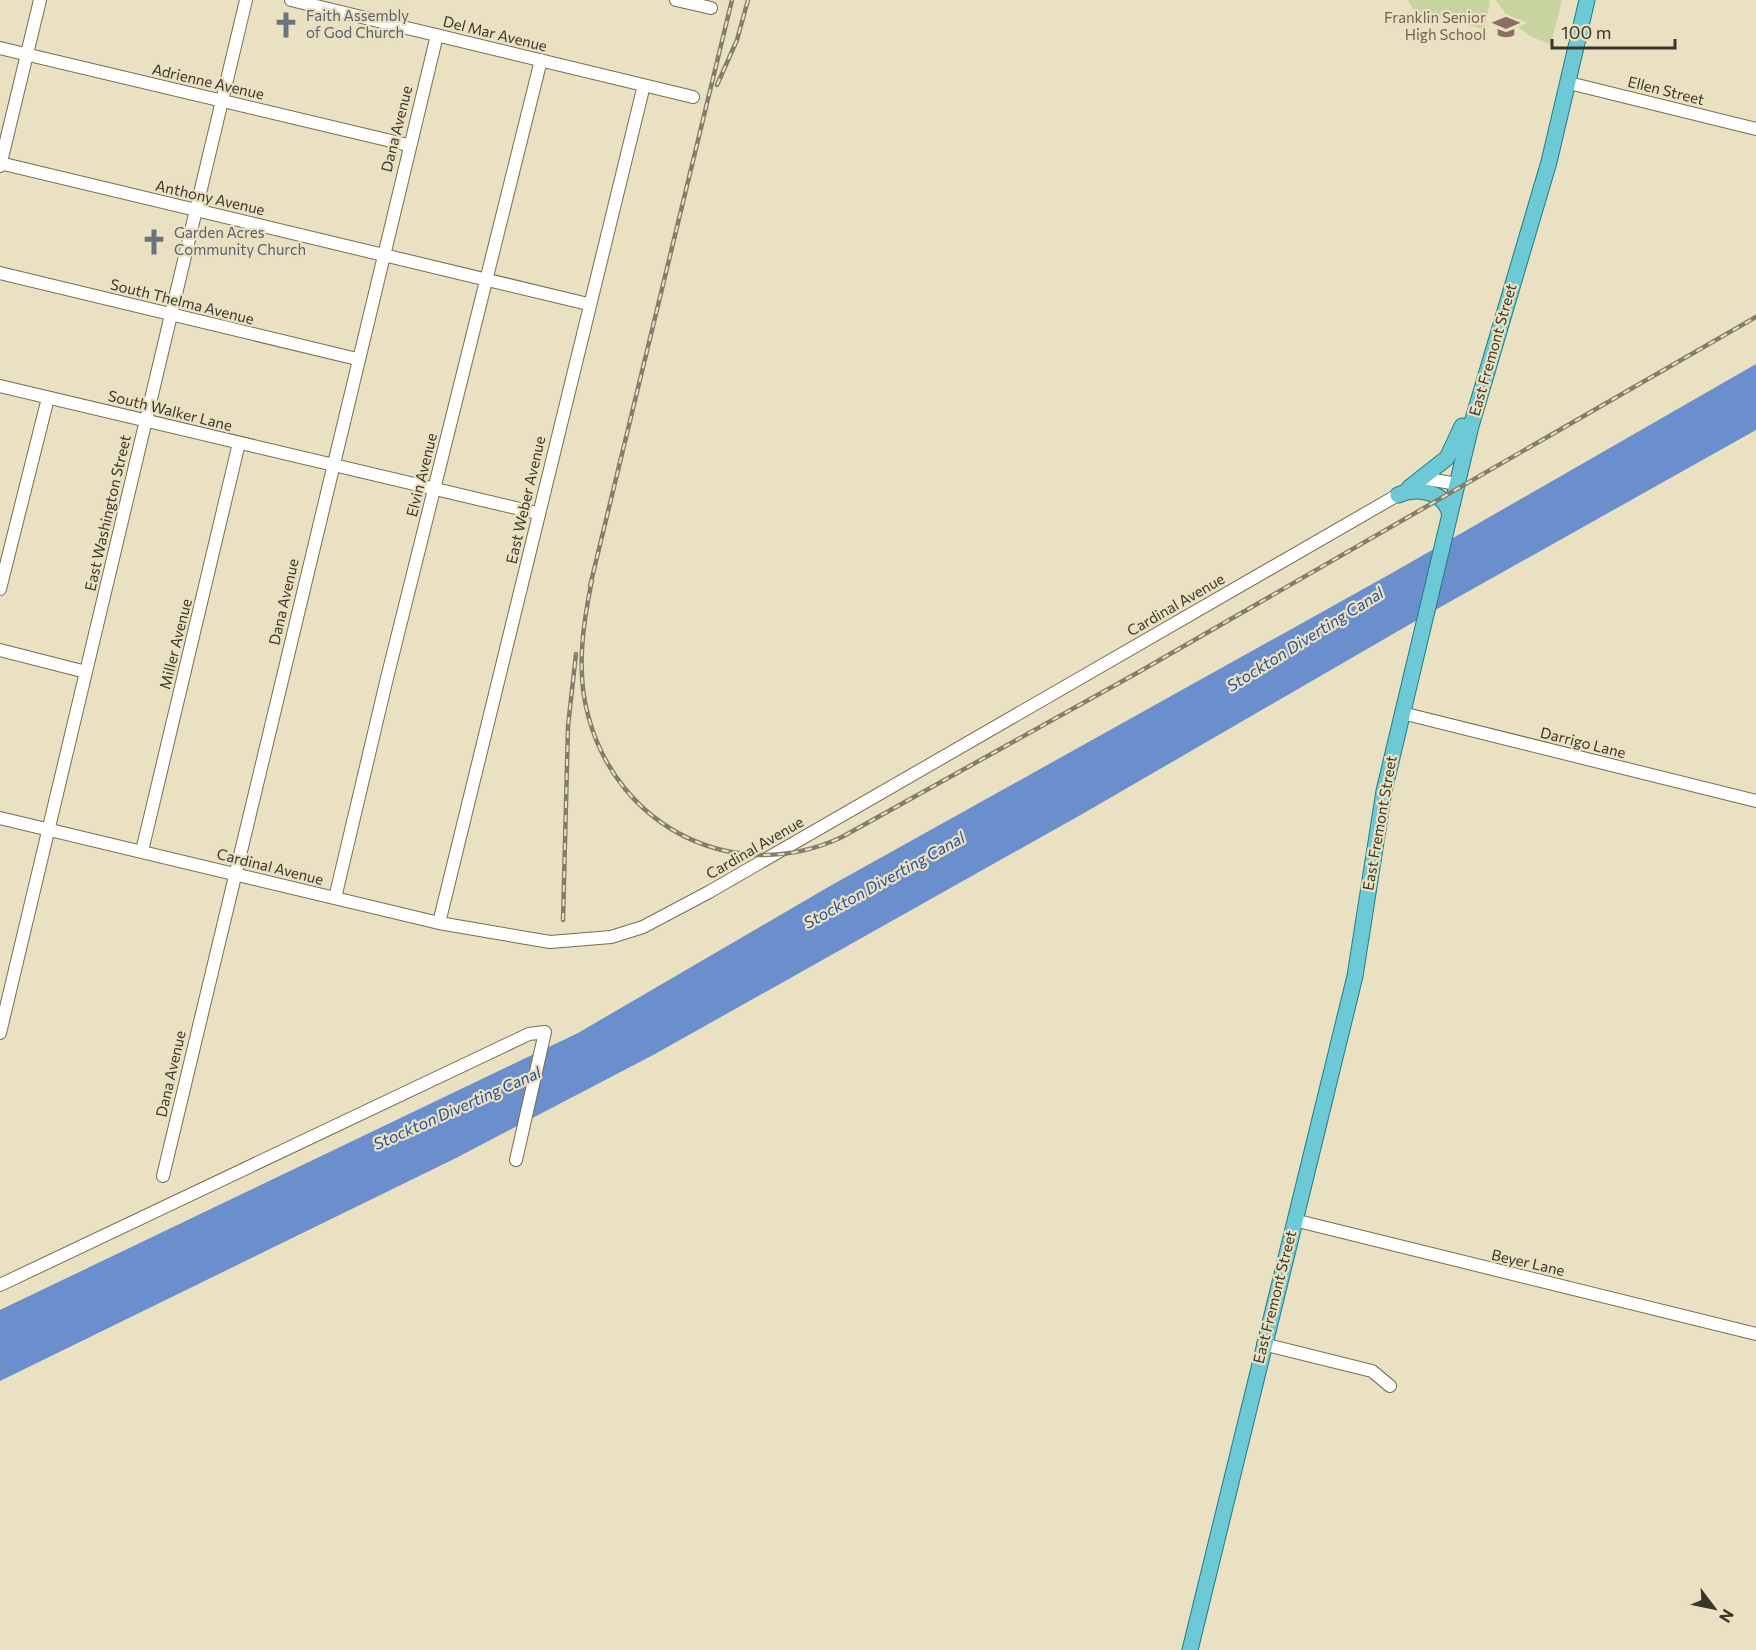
<svg xmlns="http://www.w3.org/2000/svg" width="1756" height="1650" font-family="Commissioner,sans-serif">
  <style>
    .green { fill: #c7d49f }
    .water { fill: #6b8ecc }
    .lines { fill: none; stroke-linecap: round; stroke-linejoin: round }
    .minor-casing { stroke: #756d52; stroke-width: 14 }
    .major-casing { stroke: #1b7e88; stroke-width: 17 }
    .minor { stroke: #fff; stroke-width: 12 }
    .major { stroke: #6dc9d6; stroke-width: 15 }
    .rail-casing { stroke: #837e69; stroke-width: 4.5 }
    .rail { stroke: #eae1c2; stroke-width: 2; stroke-dasharray: 7; stroke-linecap: butt }
    .labels { text-anchor: middle; stroke-width: 4.5; stroke-linejoin: round; paint-order: stroke }
    .worship-label { font-size: 15px; fill: #5b616d; stroke: #eae1c2; text-anchor: start }
    .education-label { font-size: 15px; fill: #785e54; stroke: #eae1c2; text-anchor: end }
    .street-label { font-size: 15px; fill: #3a372a; stroke: #eae1c2 }
    .water-label { font-size: 16px; font-style: italic; fill: #264e9a; stroke: #eae1c2 }
  </style>
  <rect width="100%" height="100%" fill="#eae1c2"/>
  <!-- green -->
  <path class="green" d="M1408,0H1489L1490,3L1484,29L1415,12Z
    M1496,0H1562L1551,44C1524,37 1510,22 1496,0Z"/>
  <!-- water -->
  <path class="water" d="M1756,364V430L1412,623L1084,813L655,1054L456,1158L0,1381V1310L578,1033L830,886L1392,573Z"/>
  <g class="lines">
    <!-- minor casing -->
    <g class="minor-casing">
      <path id="minor" d="M291,0L693,97
        M676,0L711,8
        M0,48L408,145
        M1569,83L1756,129
        M0,163L588,304
        M0,166L40,0
        M0,273L357,359
        M0,386L537,513
        M0,589L48,398
        M0,650L86,672
        M1402,713L1756,801
        M0,818L439,923L550,942L611,937L643,927L709,892L1415,485L1434,480L1457,484
        M142,851L239,443
        M335,898L387,678L541,60
        M439,923L644,85
        M0,1033L246,0
        M163,1176L437,35
        M1294,1220L1756,1334
        M0,1285L529,1034L545,1032L516,1160
        M1263,1344L1372,1371L1390,1386"/>
    </g>
    <!-- major casing -->
    <g class="major-casing">
      <path id="major" d="M1409,488L1447,458L1462,426
        M1398,495C1418,487 1445,491 1450,515
        M1190,1650L1355,976L1384,791L1471,426L1549,162L1587,0"/>
    </g>
    <!-- minor -->
    <use href="#minor" class="minor"/>
    <!-- major -->
    <use href="#major" class="major"/>
    <!-- rail casing -->
    <g class="rail-casing">
      <path id="rail" d="M717,85L737,40L748,0
        M592,580C583,623 576,672 588,715C617,828 736,887 842,837L1137,673L1756,317
        M590,586L732,0
        M563,920L568,726L576,654"/>
    </g>
    <!-- rail -->
    <use href="#rail" class="rail"/>
  </g>
  <!-- icons -->
  <defs>
    <g id="church-bare" transform="scale(2.07)"><path d="M-1.2-6h2.4v3.5h3.3v2.4h-3.3V6h-2.4V-.1h-3.3v-2.4h3.3Z" fill="#6b7280" stroke="#eae1c2" stroke-width="2.5" paint-order="stroke"/></g>
    <g id="school-bare" transform="scale(2.07)"><path d="M0-5L7-2L0 1L-7-2ZM-4 1L0 2.5L4 1V4Q0 6-4 4Z" fill="#8d6e63" stroke="#eae1c2" stroke-width="2.5" paint-order="stroke"/></g>
  </defs>
  <g fill-rule="evenodd">
    <use href="#church-bare" x="286" y="25"/>
    <use href="#school-bare" x="1506" y="27"/>
    <use href="#church-bare" x="154" y="242"/>
  </g>
  <g class="labels">
    <!-- worship labels -->
    <g class="worship-label">
      <text x="306" y="21">Faith Assembly<tspan x="306" dy="17">of God Church</tspan></text>
      <text x="174" y="238">Garden Acres<tspan x="174" dy="17">Community Church</tspan></text>
    </g>
    <!-- education labels -->
    <g class="education-label">
      <text x="1486" y="23">Franklin Senior<tspan x="1486" dy="17">High School</tspan></text>
    </g>
    <!-- street labels -->
    <g class="street-label">
      <text transform="translate(495 34) rotate(14)" y="5">Del Mar Avenue</text>
      <text transform="translate(208 82) rotate(13)" y="5">Adrienne Avenue</text>
      <text transform="translate(1666 91) rotate(14)" y="5">Ellen Street</text>
      <text transform="translate(397 129) rotate(-76)" y="5">Dana Avenue</text>
      <text transform="translate(210 198) rotate(13)" y="5">Anthony Avenue</text>
      <text transform="translate(182 302) rotate(14)" y="5">South Thelma Avenue</text>
      <text transform="translate(1493 350) rotate(-74)" y="5">East Fremont Street</text>
      <text transform="translate(170 411) rotate(14)" y="5">South Walker Lane</text>
      <text transform="translate(422 475) rotate(-76)" y="5">Elvin Avenue</text>
      <text transform="translate(526 500) rotate(-77)" y="5">East Weber Avenue</text>
      <text transform="translate(108 513) rotate(-77)" y="5">East Washington Street</text>
      <text transform="translate(284 602) rotate(-77)" y="5">Dana Avenue</text>
      <text transform="translate(1176 605) rotate(-30)" y="5">Cardinal Avenue</text>
      <text transform="translate(176 644) rotate(-76)" y="5">Miller Avenue</text>
      <text transform="translate(1583 743) rotate(14)" y="5">Darrigo Lane</text>
      <text transform="translate(1380 823) rotate(-80)" y="5">East Fremont Street</text>
      <text transform="translate(755 848) rotate(-30)" y="5">Cardinal Avenue</text>
      <text transform="translate(270 867) rotate(14)" y="5">Cardinal Avenue</text>
      <text transform="translate(171 1074) rotate(-77)" y="5">Dana Avenue</text>
      <text transform="translate(1528 1263) rotate(13)" y="5">Beyer Lane</text>
      <text transform="translate(1275 1297) rotate(-76)" y="5">East Fremont Street</text>
    </g>
    <!-- water labels -->
    <g class="water-label">
      <text transform="translate(1305 639) rotate(-32)" y="6">Stockton Diverting Canal</text>
      <text transform="translate(884 880) rotate(-29)" y="6">Stockton Diverting Canal</text>
      <text transform="translate(457 1108) rotate(-24)" y="6">Stockton Diverting Canal</text>
    </g>
  </g>
  <!-- north arrow -->
  <g transform="translate(1714 1608) rotate(122)" stroke="#eae1c2" stroke-width="4.5" paint-order="stroke">
  <path d="M0-4.5L10 22L0 15L-10 22Z" fill="#3a372a"/>
  <text y="-9" font-size="16" font-weight="bold" text-anchor="middle" fill="#3a372a">N</text>
  </g>
  <!-- scale -->
  <path d="M1552 39v9h123v-9" fill="none" stroke="#3a372a" stroke-width="3"/>
  <text x="1561" y="39" font-size="18" fill="#3a372a" stroke="#eae1c2" stroke-width="4.5" paint-order="stroke">100 m</text>
</svg>
